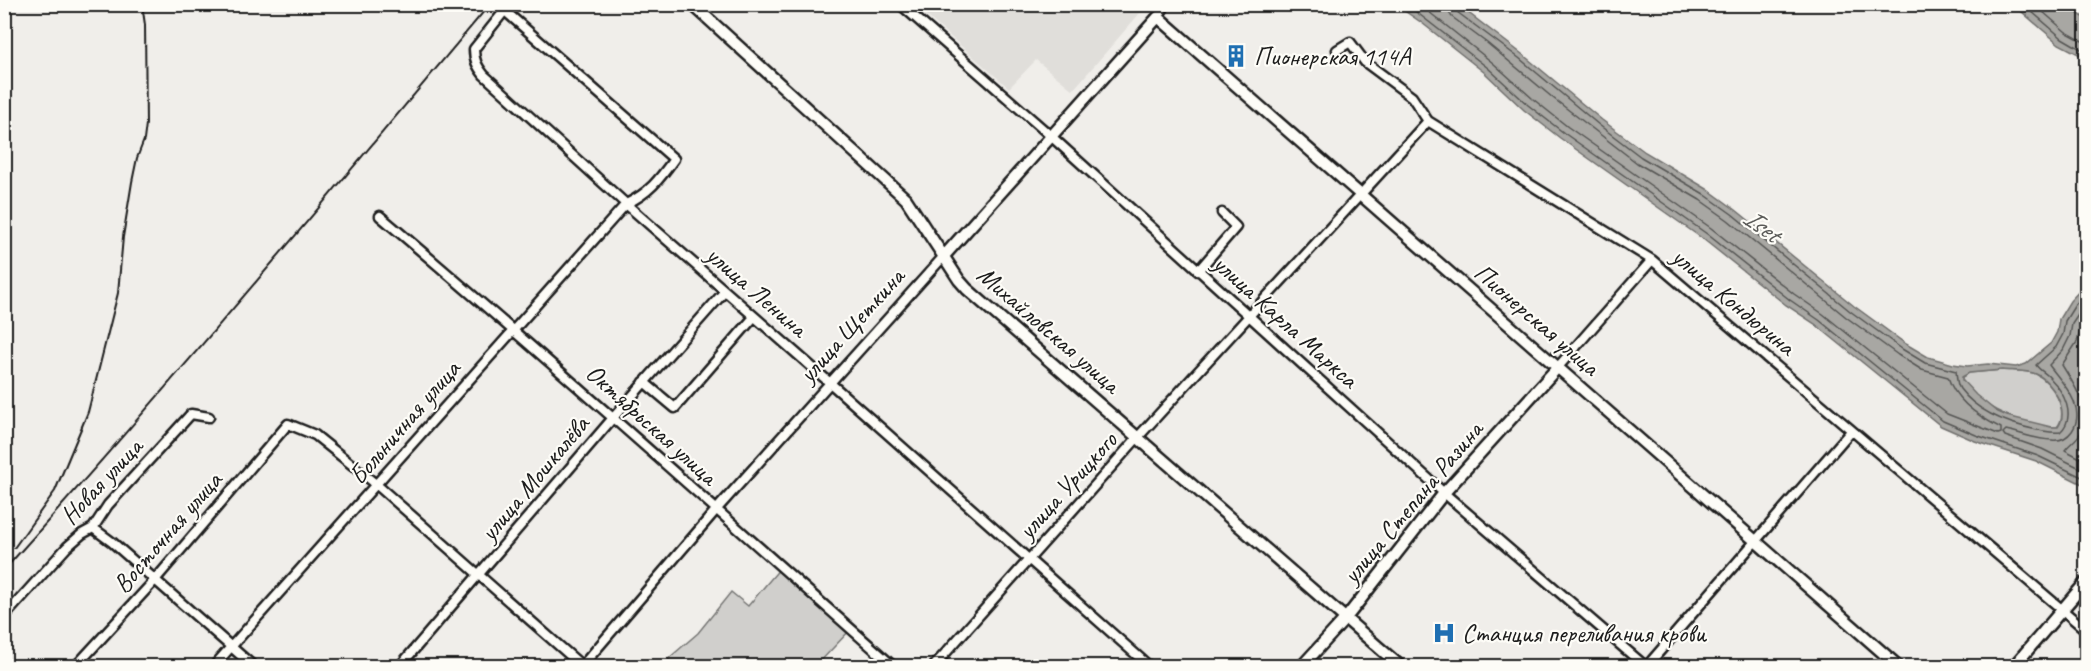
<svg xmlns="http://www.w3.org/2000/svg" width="2091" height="671" font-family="Caveat,sans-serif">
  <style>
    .built { fill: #e0deda }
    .green { fill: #d0cfcc; stroke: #767674; stroke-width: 1.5 }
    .water { fill: #a8a7a3; stroke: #706f6d; stroke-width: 1.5; fill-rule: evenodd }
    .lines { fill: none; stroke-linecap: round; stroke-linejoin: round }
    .shore { stroke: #545452; stroke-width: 1.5 }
    .minor-casing { stroke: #1c1c1c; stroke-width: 13 }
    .major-casing { stroke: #1c1c1c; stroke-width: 15 }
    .minor { stroke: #fdfcf7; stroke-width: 8 }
    .major { stroke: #fdfcf7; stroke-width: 10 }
    .rail { stroke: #1c1c1c; stroke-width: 2 }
    .labels { text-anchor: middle; stroke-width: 4.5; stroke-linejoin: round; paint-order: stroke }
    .poi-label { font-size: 26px; fill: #1c1c1c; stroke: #fdfcf7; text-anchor: start }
    .street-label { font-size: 26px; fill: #1c1c1c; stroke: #fdfcf7 }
    .water-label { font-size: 27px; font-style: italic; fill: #5b5b59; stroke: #fdfcf7 }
  </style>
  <rect width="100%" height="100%" fill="#f0eeea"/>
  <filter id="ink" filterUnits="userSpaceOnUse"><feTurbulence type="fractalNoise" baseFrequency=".0167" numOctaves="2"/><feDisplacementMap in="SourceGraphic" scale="12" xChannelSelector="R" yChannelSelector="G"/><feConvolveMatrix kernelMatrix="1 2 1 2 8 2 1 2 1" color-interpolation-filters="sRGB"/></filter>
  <g filter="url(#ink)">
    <!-- built -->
    <path class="built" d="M914,5H1147L1073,90L1036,60L1009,88Z"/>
    <!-- green -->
    <path class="green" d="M2002,370C2012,371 2027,370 2036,374C2052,382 2070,411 2057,427C2028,428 1976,407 1962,380V377L1968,373Z
      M781,567L851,629L816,666H676L668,659L698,633L731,592L748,606Z"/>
    <!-- water -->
    <path class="water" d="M1396,5H1458L1522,54L1602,120L1645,152L1707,189L1736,210L1854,306L1906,344L1928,357L1953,364L1967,366L1988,364L2016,367L2026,364L2051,343L2057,332L2059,319L2070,301L2086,284V486L2036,461L1975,441L1941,426L1815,324L1786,305L1703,239L1560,138L1524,110L1485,73L1422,23ZM2002,370C2012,371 2027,370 2036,374C2052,381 2070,411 2058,427H2051L2007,416L1996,411L1976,395L1962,380V377L1969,373Z
      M2014,5H2065L2086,19V58L2059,44Z"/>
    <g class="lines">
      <!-- shore -->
      <path class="shore" d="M1406,4L1488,68L1528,105L1564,133L1707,234L1790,300L1819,320L1943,421L1976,435L2038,456L2086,479
        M1419,4L1493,63L1533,99L1568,127L1711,228L1794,294L1823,314L1947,414L1998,434L2001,433V428C1979,417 1955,401 1948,377L1922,370L1898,355L1846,317L1728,220L1700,200L1637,163L1553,98L1487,43L1452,17L1448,11L1447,4
        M1455,4L1457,12L1519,58L1599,125L1641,157L1704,194L1732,214L1850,311L1902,349L1925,363L1956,371C1957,377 1956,383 1960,389C1978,413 2009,424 2037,430C2045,431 2052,433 2060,432C2077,417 2064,392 2050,378C2046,373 2040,371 2036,365L2056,347L2063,334L2065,321L2075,305L2086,292
        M2023,4L2062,38L2086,52
        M2034,4L2066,32L2086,43
        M2086,303L2072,324L2070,336L2063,350L2049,365C2061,382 2088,407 2072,431C2067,438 2060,441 2052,440C2036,440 2021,433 2006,430L2003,433L2005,436L2042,449L2086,471
        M2086,318L2081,327L2077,342L2062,365C2074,385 2091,407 2081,432C2077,440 2069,444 2065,450L2086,461"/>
      <!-- minor casing -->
      <g class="minor-casing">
        <path id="minor" d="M510,4L474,49C474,60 477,66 484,75L626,204L829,382L1149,666
          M900,4L1052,137L1444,493L1645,666
          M1158,17L1166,4
          M1337,50L1350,42L1365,62L1412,97L1428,121L1652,260L2086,630
          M380,216C554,363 723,516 893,666
          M1198,271L1236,227L1222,213
          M1558,367L1652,260
          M644,382L675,408L754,317
          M93,528L112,542L253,666
          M4,617L67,547L82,534L93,528L108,505L191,414L209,417
          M76,666L155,580L288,424L315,435L377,485L582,666
          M214,666L626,204C649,193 659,180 674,159L505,11
          M400,666L612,419L725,291
          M582,666L716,510L944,256
          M934,666L1138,437L1428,121
          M1647,666L1851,431"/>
      </g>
      <!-- major casing -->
      <g class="major-casing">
        <path id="major" d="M692,4L906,199L959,280L967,289L1400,666
          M944,256L1158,17L1898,666
          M1302,666L1346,618L1444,493L1558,367
          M2014,666L2086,582"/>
      </g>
      <!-- minor -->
      <use href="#minor" class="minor"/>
      <!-- major -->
      <use href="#major" class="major"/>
      <!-- rail -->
      <path class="rail" d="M14,548L55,491L88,412L118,293L123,237L132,182L137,158L144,140L146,124L145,25L142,4
        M4,570C171,385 330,195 490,4"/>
    </g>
  </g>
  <!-- icons -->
  <defs>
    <g id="building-bare" transform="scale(1.8)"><path d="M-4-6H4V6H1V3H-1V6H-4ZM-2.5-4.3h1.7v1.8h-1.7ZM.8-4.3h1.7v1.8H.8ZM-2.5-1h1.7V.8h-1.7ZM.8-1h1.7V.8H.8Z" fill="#1f6fb2" stroke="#fdfcf7" stroke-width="2.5" paint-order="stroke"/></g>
    <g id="hospital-bare" transform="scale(1.8)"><path d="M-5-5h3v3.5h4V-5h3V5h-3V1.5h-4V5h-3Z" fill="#1f6fb2" stroke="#fdfcf7" stroke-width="2.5" paint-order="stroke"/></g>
  </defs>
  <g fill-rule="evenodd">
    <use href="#building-bare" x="1236" y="56"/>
    <use href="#hospital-bare" x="1444" y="633"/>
  </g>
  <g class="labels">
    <!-- poi labels -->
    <g class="poi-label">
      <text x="1254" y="65">Пионерская 114А</text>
      <text x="1462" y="642">Станция переливания крови</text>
    </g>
    <!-- street labels -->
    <g class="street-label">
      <text transform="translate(757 291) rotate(41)" y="9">улица Ленина</text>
      <text transform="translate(1734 301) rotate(40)" y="9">улица Кондюрина</text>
      <text transform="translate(1537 319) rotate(41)" y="9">Пионерская улица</text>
      <text transform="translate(1286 321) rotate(42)" y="9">улица Карла Маркса</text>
      <text transform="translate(851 325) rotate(-48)" y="9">улица Щеткина</text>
      <text transform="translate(1049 329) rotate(41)" y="9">Михайловская улица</text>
      <text transform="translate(404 422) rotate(-49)" y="9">Больничная улица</text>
      <text transform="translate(652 424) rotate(42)" y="9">Октябрьская улица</text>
      <text transform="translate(534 478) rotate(-50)" y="9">улица Мошкалёва</text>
      <text transform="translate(101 481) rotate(-47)" y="9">Новая улица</text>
      <text transform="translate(1067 485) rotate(-48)" y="9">улица Урицкого</text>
      <text transform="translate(1412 502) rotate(-50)" y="9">улица Степана Разина</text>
      <text transform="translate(167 532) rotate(-49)" y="9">Восточная улица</text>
    </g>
    <!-- water labels -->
    <g class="water-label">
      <text transform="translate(1762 225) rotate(36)" y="9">Iset</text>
    </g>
  </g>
  <!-- margin -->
  <rect width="2091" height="671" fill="none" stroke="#fdfcf7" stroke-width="24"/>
  <rect x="12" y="12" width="2067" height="647" fill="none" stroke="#1c1c1c" stroke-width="2" filter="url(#ink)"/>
</svg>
